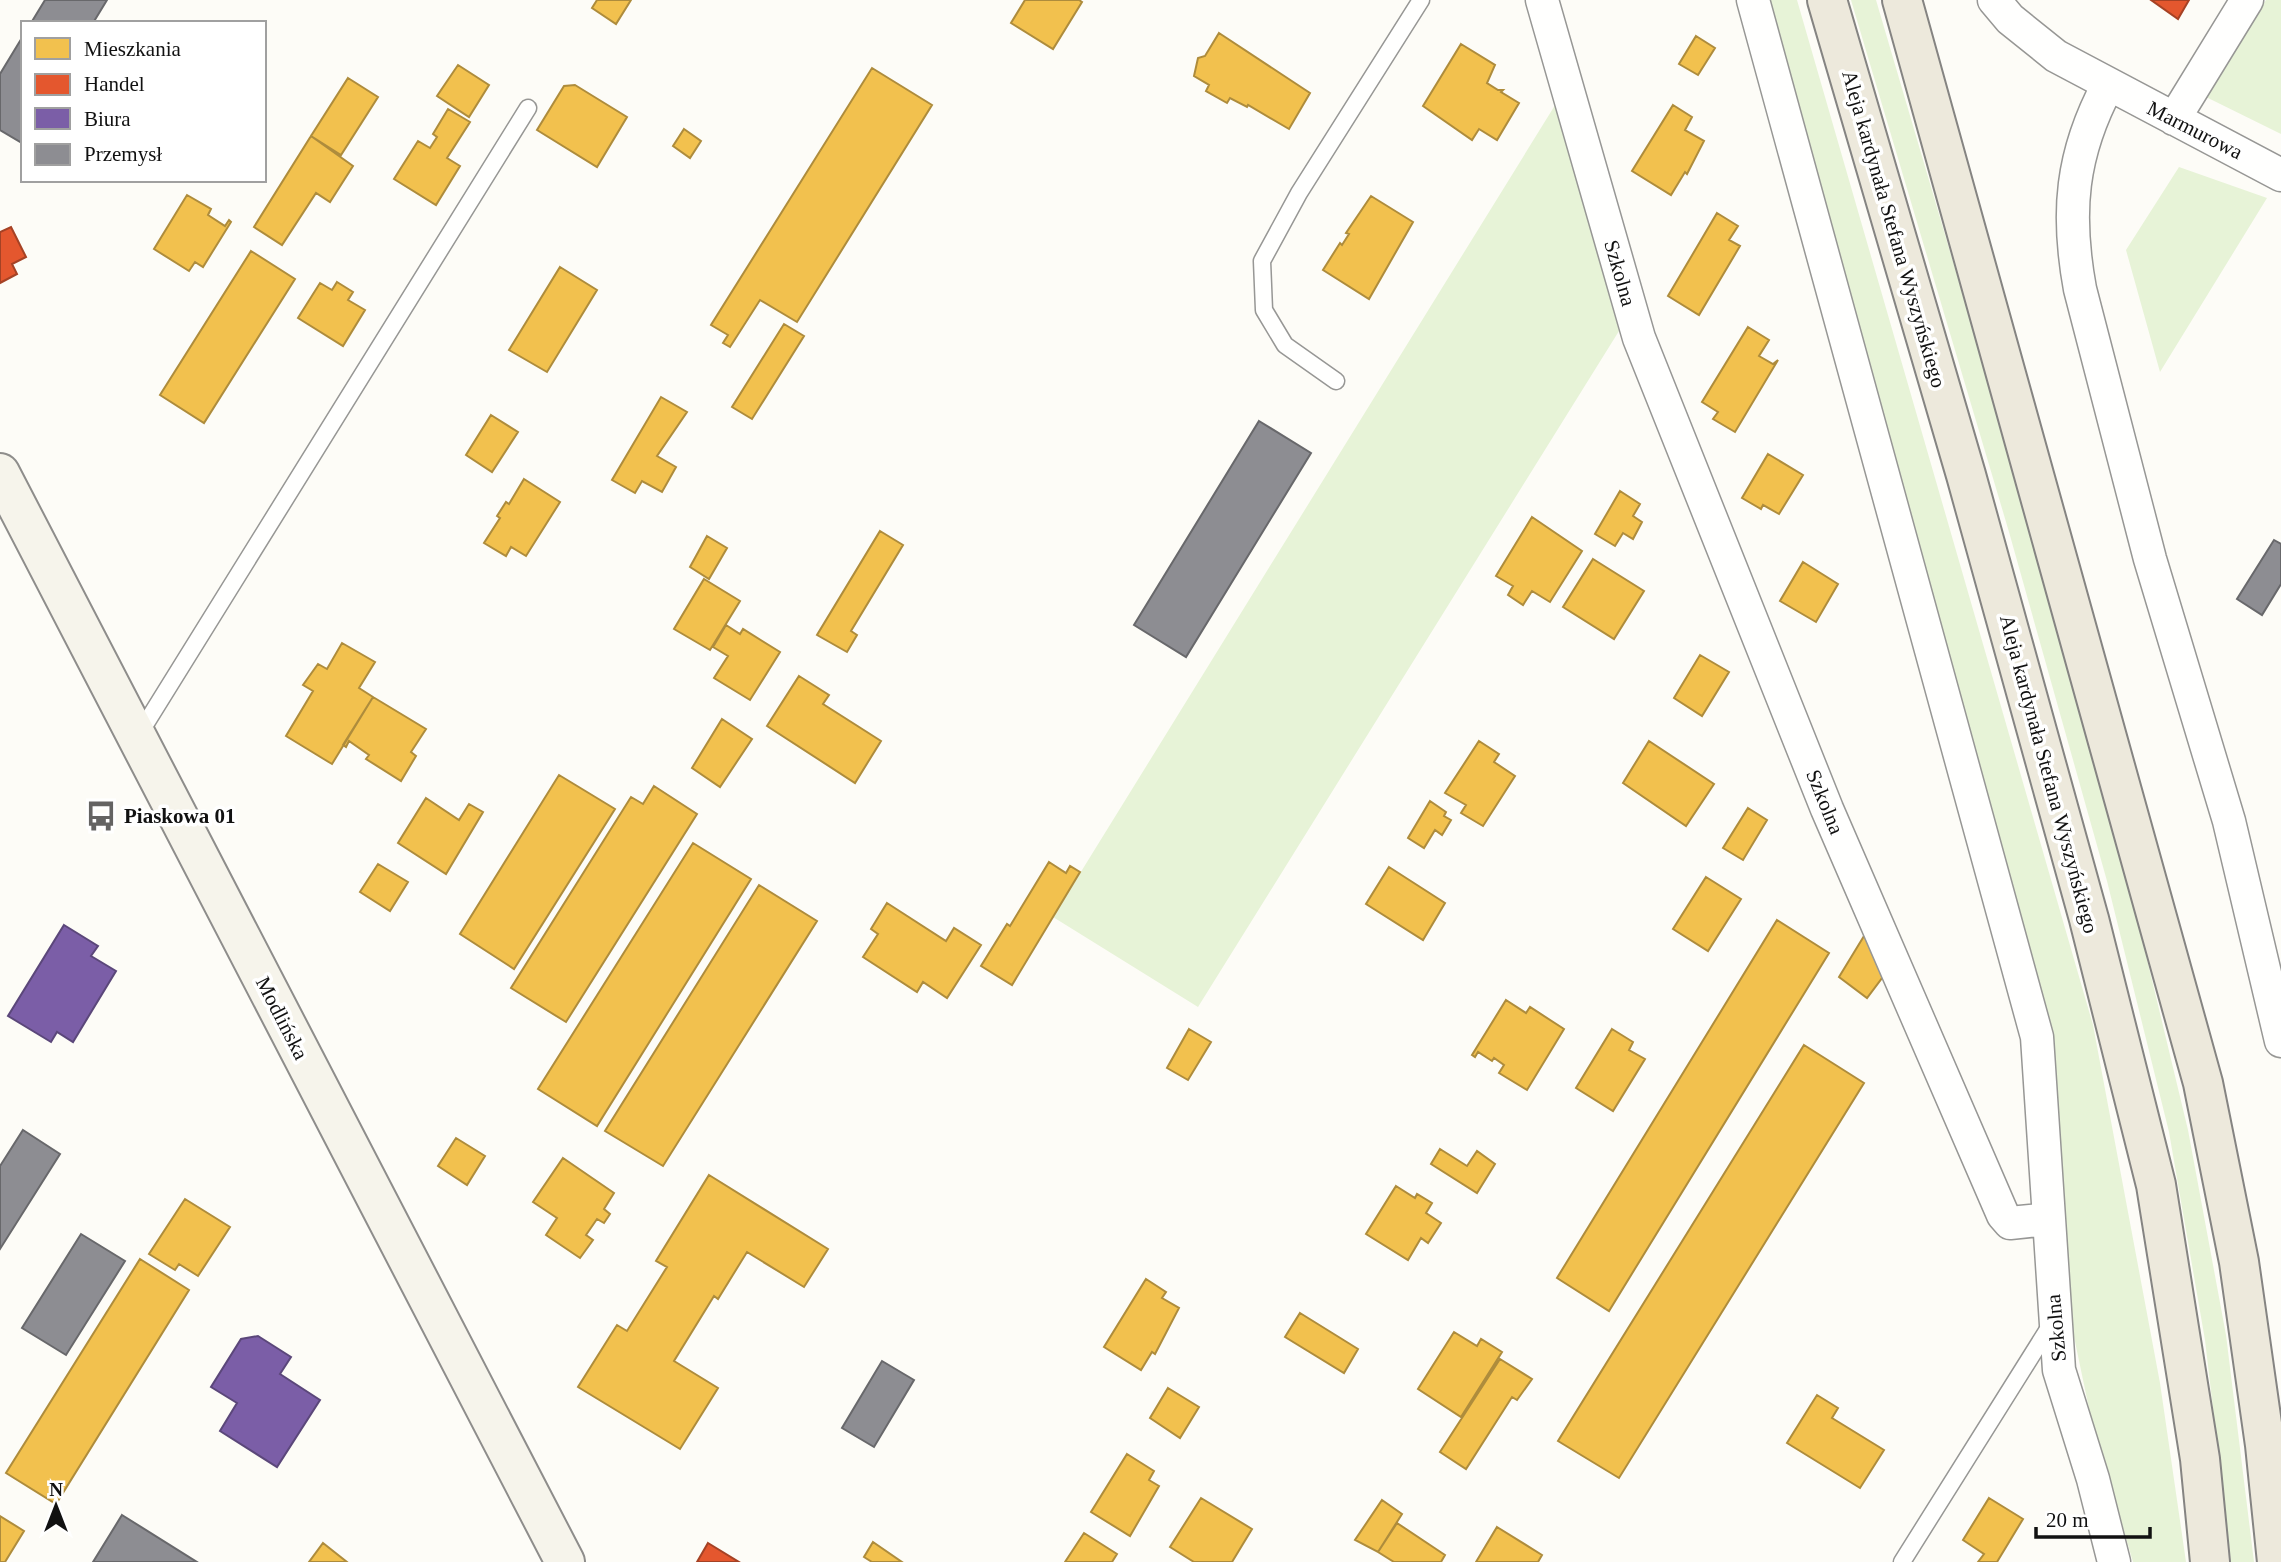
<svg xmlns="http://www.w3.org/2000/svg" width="2281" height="1562" font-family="'Times New Roman',serif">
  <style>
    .green { fill: #e7f3d7 }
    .homes { fill: #f2c14e; stroke: #ae8c3c; stroke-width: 2 }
    .shops { fill: #e4572e; stroke: #a54225; stroke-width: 2 }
    .offices { fill: #7b5ea7; stroke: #5b477a; stroke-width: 2 }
    .industry { fill: #8d8d92; stroke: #68686b; stroke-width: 2 }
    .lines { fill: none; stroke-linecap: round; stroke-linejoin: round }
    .service-casing { stroke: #979795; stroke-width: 19 }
    .minor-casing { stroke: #979795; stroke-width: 35 }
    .secondary-casing { stroke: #8e8d8b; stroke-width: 42 }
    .primary-casing { stroke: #858482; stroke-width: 42 }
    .service { stroke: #fffffe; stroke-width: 16 }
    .minor { stroke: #fffffe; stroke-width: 32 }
    .secondary { stroke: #f6f4eb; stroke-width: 38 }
    .primary { stroke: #ede9dc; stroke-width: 38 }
    .labels { text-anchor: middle; stroke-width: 7; stroke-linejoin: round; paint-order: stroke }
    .street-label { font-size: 21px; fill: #111; stroke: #fff }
    .poi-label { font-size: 21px; font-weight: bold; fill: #111; stroke: #fff; text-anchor: start }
  </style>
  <rect width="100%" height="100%" fill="#fdfcf7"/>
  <!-- green -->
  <path class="green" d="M1769,0H1797L2093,1025L2160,1383L2186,1562H2133L2091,1418L2073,1332L2063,1231L2050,1027Z
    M1851,0H1876L2031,527L2127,876L2188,1130L2226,1335L2254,1562H2231L2205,1340L2169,1132L2107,881L2009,532Z
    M2266,0H2281V134L2206,97Z
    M1557,102L1619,331L1198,1007L1053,917Z
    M2179,167L2267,198L2160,372L2126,250Z"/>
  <!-- homes -->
  <path class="homes" d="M597,0H631L616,24L592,8Z
    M1025,0H1079L1082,2L1053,49L1011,23Z
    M1219,33L1310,93L1289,129L1248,105L1247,107L1230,98L1227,103L1206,91L1209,85L1194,76L1198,58L1205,56Z
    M1696,36L1715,48L1698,75L1679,64Z
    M1461,44L1495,65L1487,83L1498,90H1503L1501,92L1519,103L1497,140L1479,129L1472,140L1423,106Z
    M458,65L489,85L469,117L437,96Z
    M872,68L932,105L797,322L760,300L730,347L723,343L728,335L711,325Z
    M348,78L378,97L341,155L311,136Z
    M575,85L627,117L597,167L537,130L564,86Z
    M1673,105L1692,117L1685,130L1704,141L1687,174L1685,172L1671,195L1632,171Z
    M448,109L470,122L447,158L460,166L436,205L394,179L418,141L430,148L437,137L433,134Z
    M684,129L701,141L690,158L673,146Z
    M311,136L353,166L330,202L316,193L282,245L254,227Z
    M187,195L211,209L208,215L225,226L229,220L231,222L203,267L195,262L189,271L154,249Z
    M1371,196L1413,222L1369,299L1323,270L1340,243L1342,245L1349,234L1346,233Z
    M1717,213L1738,226L1729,240L1740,246L1699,315L1668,296Z
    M251,251L295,279L204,423L160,395Z
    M560,267L597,290L547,372L509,350Z
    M337,282L353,292L348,300L365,310L343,346L298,318L320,283L332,290Z
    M784,324L804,336L752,419L732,407Z
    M1748,327L1769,340L1759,356L1773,364L1778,360L1735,432L1713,419L1718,412L1702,402Z
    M661,397L687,412L657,456L676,467L662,492L642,481L635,493L612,480Z
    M491,415L518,432L492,472L466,455Z
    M1768,454L1803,475L1779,514L1763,505L1761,509L1742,498Z
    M524,479L560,502L526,556L511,547L506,556L484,543L500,518L497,516L506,502L509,504Z
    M1620,491L1640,504L1633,516L1642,522L1633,539L1623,533L1615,546L1595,534Z
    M1532,517L1582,551L1550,602L1532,591L1523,605L1508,595L1513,586L1496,576Z
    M880,531L903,545L851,631L857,635L847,652L817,635Z
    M707,536L727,548L709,579L690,567Z
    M1593,559L1644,591L1614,639L1563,607Z
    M1803,562L1838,584L1816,622L1780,601Z
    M704,579L740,601L710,650L674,629Z
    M726,625L740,634L743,629L780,652L750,700L714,678L728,656L713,647Z
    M342,643L375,662L359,688L373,697L332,764L286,736L313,691L303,685L318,664L327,669Z
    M1700,655L1729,672L1702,716L1674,698Z
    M799,676L829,695L823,704L881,741L855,783L767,726Z
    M373,697L426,729L411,752L416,756L401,781L366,759L369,755L349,741L346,747L343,745Z
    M722,719L752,739L720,787L692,768Z
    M1479,741L1499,754L1494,762L1515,776L1483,826L1461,813L1466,805L1445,793Z
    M1649,741L1714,784L1686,826L1623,783Z
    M559,775L615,809L514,969L460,934Z
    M654,786L697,814L566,1022L511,988L631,797L643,804Z
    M426,798L459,820L469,804L483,812L446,874L398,843Z
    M1430,801L1446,812L1444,816L1451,820L1442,835L1435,830L1424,848L1408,838Z
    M1748,808L1767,820L1743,860L1723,848Z
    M693,843L751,879L597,1126L538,1089Z
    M1049,862L1066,873L1070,866L1080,872L1012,985L981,966L1007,924L1010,926Z
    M378,864L408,882L390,911L360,892Z
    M1389,867L1445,903L1423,940L1366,904Z
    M1706,877L1741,899L1708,951L1673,929Z
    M759,885L817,921L663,1166L605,1131Z
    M887,903L946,941L954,928L981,945L947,998L923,982L917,992L863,957L878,934L871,929Z
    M1777,920L1829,953L1609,1311L1557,1278Z
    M1864,936L1871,939L1885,974L1867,998L1839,977Z
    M1506,1000L1526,1013L1530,1007L1564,1029L1527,1090L1499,1073L1504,1065L1494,1058L1492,1061L1478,1052L1475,1057L1472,1055Z
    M1189,1029L1211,1042L1188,1080L1167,1068Z
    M1612,1029L1633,1042L1629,1050L1645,1059L1613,1111L1576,1088Z
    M1804,1045L1864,1083L1619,1478L1558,1441Z
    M456,1138L485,1156L467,1185L438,1166Z
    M1440,1149L1467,1166L1477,1151L1495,1164L1477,1193L1431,1164Z
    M563,1158L614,1193L604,1209L610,1214L604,1223L597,1219L586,1235L593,1240L580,1258L546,1235L557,1218L533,1202Z
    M709,1175L828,1249L804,1287L747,1252L718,1299L714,1296L674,1361L718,1388L680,1449L578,1387L617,1325L627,1331L667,1267L656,1261Z
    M1396,1186L1415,1198L1417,1194L1432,1203L1426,1213L1441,1223L1428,1243L1421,1238L1408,1260L1366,1234Z
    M185,1199L230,1227L198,1276L179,1264L175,1270L149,1254Z
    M140,1259L189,1290L56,1504L6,1473Z
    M1146,1279L1166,1292L1162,1298L1179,1308L1155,1354L1152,1352L1141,1370L1104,1347Z
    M1300,1313L1358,1349L1344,1373L1285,1337Z
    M1454,1332L1477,1346L1481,1339L1502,1352L1461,1417L1418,1389Z
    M1500,1359L1532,1379L1517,1400L1512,1397L1466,1469L1440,1452Z
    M1168,1388L1199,1407L1180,1438L1150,1418Z
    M1817,1395L1838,1408L1832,1418L1884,1450L1860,1488L1787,1443Z
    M1127,1454L1154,1471L1149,1480L1159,1486L1130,1536L1091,1512Z
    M1201,1498L1252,1529L1232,1562H1194L1170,1547Z
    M1989,1498L2023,1519L1997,1562H1978L1984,1554L1963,1540Z
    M1382,1500L1402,1514L1378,1552L1355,1540Z
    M0,1516L24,1531L5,1562H0Z
    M1397,1523L1445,1555L1441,1562H1394L1378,1552Z
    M1497,1527L1542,1555L1538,1562H1476Z
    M1084,1533L1117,1554L1112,1562H1065Z
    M873,1542L902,1562H872L864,1557Z
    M323,1543L347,1562H309Z"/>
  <!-- shops -->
  <path class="shops" d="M2151,0H2189L2178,19Z
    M11,227L26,257L12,264L17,274L0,283V232Z
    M708,1543L739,1562H697Z"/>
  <!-- offices -->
  <path class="offices" d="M64,925L98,946L91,956L116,971L73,1042L57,1032L51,1042L8,1016Z
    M258,1336L291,1357L280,1374L320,1400L277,1467L220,1431L237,1403L211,1387L241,1339Z"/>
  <!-- industry -->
  <path class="industry" d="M45,0H107L93,23H31Z
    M23,36V141L22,143L0,130V74Z
    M1259,421L1311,453L1186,657L1134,625Z
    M2274,540L2281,544V584L2262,615L2237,599Z
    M23,1130L60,1154L0,1249V1166Z
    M81,1234L125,1261L66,1355L22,1328Z
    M882,1361L914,1380L874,1447L842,1428Z
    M122,1515L197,1562H93Z"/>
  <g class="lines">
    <!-- service casing -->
    <g class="service-casing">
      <path id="service" d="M1336,381L1285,345L1264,310L1262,261L1299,193L1421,0
        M138,736L528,108
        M1902,1562L2052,1323"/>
    </g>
    <!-- minor casing -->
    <g class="minor-casing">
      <path id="minor" d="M1542,0L1639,338L1827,809L2003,1215L2010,1223L2049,1219
        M1753,0L2037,1037L2059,1370L2093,1479L2114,1562
        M1994,0L2010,19L2056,56L2281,175
        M2108,85C2071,154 2066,213 2080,289L2150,559L2229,821L2281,1041
        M2174,119L2247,0"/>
    </g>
    <!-- secondary casing -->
    <g class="secondary-casing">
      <path id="secondary" d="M0,473L565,1562"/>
    </g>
    <!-- primary casing -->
    <g class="primary-casing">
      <path id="primary" d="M1827,0L1966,475L2089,919L2156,1185L2200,1459L2210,1562
        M1902,0L2203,1083L2239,1262L2265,1445L2277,1562"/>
    </g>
    <!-- service -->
    <use href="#service" class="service"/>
    <!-- minor -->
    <use href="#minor" class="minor"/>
    <!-- secondary -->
    <use href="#secondary" class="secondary"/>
    <!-- primary -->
    <use href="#primary" class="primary"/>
  </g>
  <!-- icons -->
  <defs>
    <g id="bus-bare" transform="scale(2.415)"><path d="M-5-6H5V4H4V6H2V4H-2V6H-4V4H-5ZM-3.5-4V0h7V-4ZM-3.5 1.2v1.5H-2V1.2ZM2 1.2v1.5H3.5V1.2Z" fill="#646362" stroke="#fff" stroke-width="2.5" paint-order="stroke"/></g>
  </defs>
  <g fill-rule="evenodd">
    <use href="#bus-bare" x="101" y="816"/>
  </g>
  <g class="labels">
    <!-- street labels -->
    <g class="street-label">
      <text transform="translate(2195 130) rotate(27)" y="7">Marmurowa</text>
      <text transform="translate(1894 229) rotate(74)" y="7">Aleja kardynała Stefana Wyszyńskiego</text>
      <text transform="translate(1620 273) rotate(74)" y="7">Szkolna</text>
      <text transform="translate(2049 774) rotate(75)" y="7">Aleja kardynała Stefana Wyszyńskiego</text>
      <text transform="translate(1825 802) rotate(68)" y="7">Szkolna</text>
      <text transform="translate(282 1018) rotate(63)" y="7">Modlińska</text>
      <text transform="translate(2056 1328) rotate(-95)" y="7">Szkolna</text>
    </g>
    <!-- poi labels -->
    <g class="poi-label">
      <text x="124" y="823">Piaskowa 01</text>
    </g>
  </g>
  <!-- legend -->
  <rect x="21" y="21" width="245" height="161" fill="#ffffff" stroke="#a0a0a0" stroke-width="2"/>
  <rect x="35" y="38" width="35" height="21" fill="#f2c14e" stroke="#a0a0a0" stroke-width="2"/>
  <text x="84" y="56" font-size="21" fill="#111111">Mieszkania</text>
  <rect x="35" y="74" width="35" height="21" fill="#e4572e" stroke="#a0a0a0" stroke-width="2"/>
  <text x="84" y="91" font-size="21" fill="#111111">Handel</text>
  <rect x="35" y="108" width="35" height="21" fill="#7b5ea7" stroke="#a0a0a0" stroke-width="2"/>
  <text x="84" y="126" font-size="21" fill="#111111">Biura</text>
  <rect x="35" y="144" width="35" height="21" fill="#8d8d92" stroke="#a0a0a0" stroke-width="2"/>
  <text x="84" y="161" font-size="21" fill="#111111">Przemysł</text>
  <!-- north arrow -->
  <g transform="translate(56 1506)" stroke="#ffffff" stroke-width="5" paint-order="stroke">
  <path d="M0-5L12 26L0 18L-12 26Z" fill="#111111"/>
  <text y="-10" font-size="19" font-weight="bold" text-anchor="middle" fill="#111111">N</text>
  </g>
  <!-- scale -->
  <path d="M2036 1527v10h114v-10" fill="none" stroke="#111111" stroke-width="3.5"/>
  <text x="2046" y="1527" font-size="21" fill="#111111" stroke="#ffffff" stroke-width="5" paint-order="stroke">20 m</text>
</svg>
